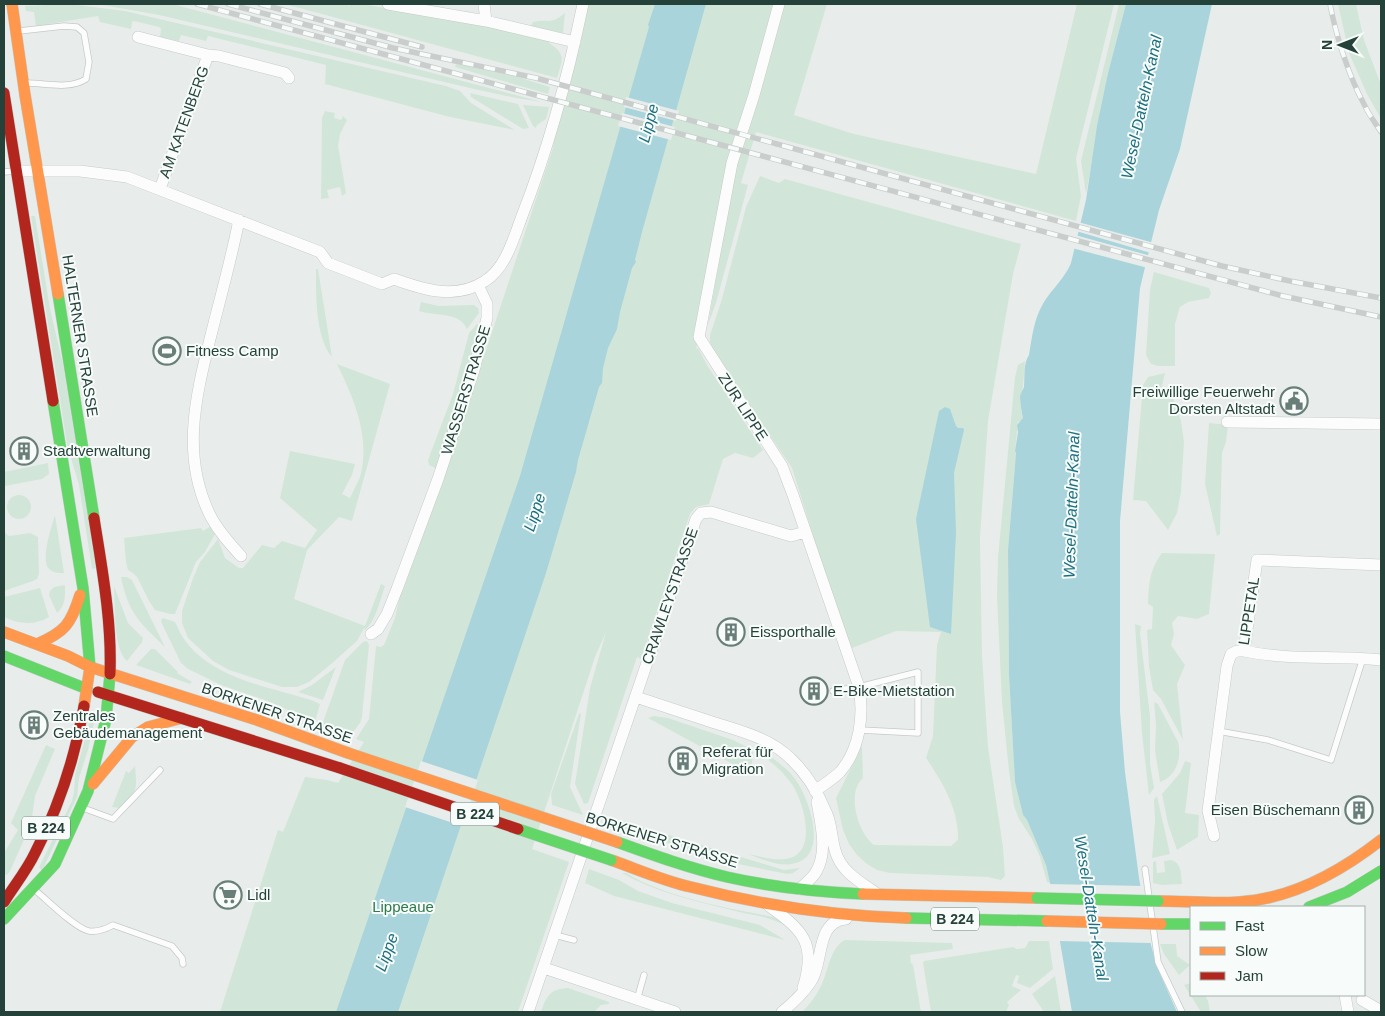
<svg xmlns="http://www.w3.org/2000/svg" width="1385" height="1016" font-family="Helvetica,sans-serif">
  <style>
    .green { fill: #d1e6d8 }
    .water { fill: #a9d4db }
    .pier { fill: #e8edeb }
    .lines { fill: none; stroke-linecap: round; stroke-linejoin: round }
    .lane-casing { stroke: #c5cac8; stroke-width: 7 }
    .street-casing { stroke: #c5cac8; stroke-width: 12 }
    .fast-casing { stroke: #c3cbc8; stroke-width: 12 }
    .slow-casing { stroke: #c3cbc8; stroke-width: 12 }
    .jam-casing { stroke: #c3cbc8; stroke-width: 12 }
    .lane { stroke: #fcfcfc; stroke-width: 5.5 }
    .street { stroke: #fcfcfc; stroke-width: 11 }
    .fast { stroke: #63d668; stroke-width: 11 }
    .slow { stroke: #ff974d; stroke-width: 11 }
    .jam { stroke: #b3261e; stroke-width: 11 }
    .rail-casing { stroke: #c9cdcc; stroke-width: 5.5 }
    .rail { stroke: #f7fbf9; stroke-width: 4; stroke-dasharray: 11; stroke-linecap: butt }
    .fast-bridge-casing { stroke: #c3ccc9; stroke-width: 12; stroke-linecap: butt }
    .slow-bridge-casing { stroke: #c3ccc9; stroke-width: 12; stroke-linecap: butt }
    .jam-bridge-casing { stroke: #c3ccc9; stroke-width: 12; stroke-linecap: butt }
    .fast-bridge { stroke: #63d668; stroke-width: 11 }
    .slow-bridge { stroke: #ff974d; stroke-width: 11 }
    .jam-bridge { stroke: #b3261e; stroke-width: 11 }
    .labels { text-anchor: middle; stroke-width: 4; stroke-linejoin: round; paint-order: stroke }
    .shield { fill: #f7fbf9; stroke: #637a73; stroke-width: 1 }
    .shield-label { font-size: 14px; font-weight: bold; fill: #24423a }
    .street-label { font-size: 15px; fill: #24423a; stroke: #f7fbf9 }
    .poi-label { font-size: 15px; fill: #24423a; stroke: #f7fbf9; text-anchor: start }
    .park-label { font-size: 15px; fill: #2d7a4b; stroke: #f7fbf9 }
    .water-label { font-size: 16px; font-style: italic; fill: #1c6f80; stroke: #f7fbf9 }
  </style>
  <rect width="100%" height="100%" fill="#e8edeb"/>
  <!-- green -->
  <path class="green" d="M69,4L125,11L446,86L460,91L471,103L515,130L450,117L325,84L326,65L208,36L206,41L181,35L179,41L160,37L161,29L159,27L134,21L132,22L131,29L100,22L98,16L36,26L34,12L26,11L25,6Z
    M97,4H172L542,102L516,98L474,89L159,15Z
    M285,4H345L349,6L351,4H362L496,28L549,41V43C567,54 562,61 557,78Z
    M588,4H776L762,87L784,4H827L794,115L854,134L1036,174L1077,4H1114L1076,158L1081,196L1076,221L756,132L741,183L748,185L716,303L708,325L729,206L696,349L698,348L707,365L763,450L753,458L735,453L723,459L709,504L696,507L690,514L641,659L637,657L588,803L584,804L575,784L590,688L606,632L595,657L532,849L569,862L518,1012H220L278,830L283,832L305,777L327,780L338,783L364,742L356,739L369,719L376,646L381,647L384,645L395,618L400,596L441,486L553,148L556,129L579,46Z
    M1119,4H1126L1108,73L1086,194L1081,161Z
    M1338,4H1356L1364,40L1381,85V119L1367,94L1349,53Z
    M565,13L563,33L531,26L533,22C550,18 549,26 565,13Z
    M456,64L518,77L550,87L548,94L455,67Z
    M470,93L518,104L529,128L523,129L471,97Z
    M523,105L549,107L546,119L537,125L536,128L533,126Z
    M325,111L335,113L334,118L341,120L343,116L347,120L340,134L338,146L346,193L342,196L340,187L327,190L329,198L321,199L322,118Z
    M760,176L779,183L785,179L1021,244L1013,274L988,421L980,537L982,655L988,747L1003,847L1005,876L1001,880L988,877L890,873L877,870L867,864L857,855L849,844L843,830L836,798L862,746L863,778C846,793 858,833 874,845L951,846L958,840C959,810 943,783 926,758L933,736L937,645L941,632L896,631L852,648L833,599L792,468L713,350L710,342V335L722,299L746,207Z
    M31,216H35L50,309L63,364L96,568L92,569L79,485L67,444Z
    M316,269H318L332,357C315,337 316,294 316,269Z
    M1154,272L1209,288L1211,293L1209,298L1188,302L1180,307L1175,324V366H1158L1151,364L1146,355L1150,289Z
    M421,302L439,306L474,305L478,308L479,313L467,329C459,311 437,317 419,311Z
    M477,324L480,325L478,341L437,469L429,465L428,460L453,394L469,333Z
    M1025,361L1021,412L1023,418L1022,421L1018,422L1015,451L1016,453L1008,550L1009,675L1015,782L1023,815L1027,820L1046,865L1050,883L1047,882L1040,857L1032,839L1019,819L1014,806L1009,771L1002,702L997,596L998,558L1015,377L1018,365Z
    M337,364L390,384L352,521L339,517L307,550L294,599L365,626L381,584L385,586C380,600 376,620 365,630L364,628L357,641L330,665L309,682L297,687H282L229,670L213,661L188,638L182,623V611L193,578L200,562L218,539L225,558L239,568H243L262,545L274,548L282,541L305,548L317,530L280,498L290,451L355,464L352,475L342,494L350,498C353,491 357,484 360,477C371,438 354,399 337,364Z
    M1165,373L1161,391L1172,395L1181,421L1184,442L1181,492L1177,513L1168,530L1146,501L1133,500L1143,385L1148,377Z
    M1209,423L1228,425L1226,442L1222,453L1220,534L1217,536L1205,484Z
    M48,463L49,474L42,479L5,486L4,472Z
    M7 507a12 12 0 1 1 24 0a12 12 0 1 1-24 0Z
    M55,515L64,573C59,573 53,573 49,569C40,560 52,526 55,515Z
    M211,526L215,534L205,552L196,562L175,614H170L155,610L149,601L137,577L133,573L128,570L126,562L124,538L201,528L203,531Z
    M4,532L9,536L30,533L38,537L39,574L37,579L33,581L4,591Z
    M1162,553L1215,554L1209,614L1197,619L1178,616L1172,623L1174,634L1171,645L1185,665L1177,684L1183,740L1161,699L1153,690L1149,667L1147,630L1152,629L1153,607L1148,604C1149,583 1149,571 1162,553Z
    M121,577H127L132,580L165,647C140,623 128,613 121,577Z
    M65,585C65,595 66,605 57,613L49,595L50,591L54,587Z
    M114,586L128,623L143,638L142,642L127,661C113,650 115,604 114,586Z
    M40,588L49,617C34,626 19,624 4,617V597Z
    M163,618L175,622C178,627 180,634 184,639C212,679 270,687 314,701L320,704L315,722L268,701L221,685L188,669L181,663L162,624L161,620Z
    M1135,624L1141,626L1140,633L1150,716V764L1154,788L1149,795L1142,733Z
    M367,641L369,645L362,717L360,723L350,736L322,725L345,660L363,642Z
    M151,649H155L178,672L177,673L192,682L190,684L136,665Z
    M336,667L323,700L298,692L312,685Z
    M1154,702L1158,704L1178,742C1182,757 1177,776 1160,782L1155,750L1156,725Z
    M581,713L570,787L583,815L552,805L551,794L579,714Z
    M654,716L668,718L733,740L753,750L751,774L648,718Z
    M90,721L94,722L88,750L79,778L77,797L42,871L39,867L72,801L74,792L75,775Z
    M46,745L55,749L35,796L31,824L10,871L7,875L4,874V853L18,830L11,823Z
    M770,756C779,763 789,770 795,779C810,799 830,858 792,864C778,867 760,858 747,854C760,856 777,862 790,858C818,850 803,799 791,783C785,775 777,766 769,761Z
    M1185,761L1191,763L1185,813L1199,815L1198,837L1177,850L1168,824L1162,794L1180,773Z
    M135,766C137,791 138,791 119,808L112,807L126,771L129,773Z
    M1157,796L1170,854L1152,858L1155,821L1154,800Z
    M612,818L784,870L800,868L793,873L787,874L728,862L605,823Z
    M1171,860C1182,863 1181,874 1182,884L1162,885L1153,883V862L1156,861L1157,873L1165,872L1164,861Z
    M589,869L619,880L638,891L672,903L760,925L785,940L614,896L585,883Z
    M622,873H626C665,897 727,908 773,917L784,923L786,926C770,916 750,915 731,910C694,901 655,892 622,873Z
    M845,940L952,943L953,949L910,955L911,963L913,965L921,1012H802C810,1004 816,996 821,986C828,972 830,947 845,940Z
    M1029,941H1049L1053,969L1030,988L1017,983L1019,976L1016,975L1012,986L1021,990L1007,1002L1009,1005L1006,1012H931L923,963L924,961L1013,947L1017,949L1025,948Z
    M1160,944H1176L1177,956L1190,965L1179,975L1164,954Z
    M1055,976L1061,1012H1044L1032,994Z
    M1191,983V995H1205L1208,1001L1210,1012H1201L1184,985Z
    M568,988L609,1002V1004L601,1005L594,1012H541C546,996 550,989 568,988Z"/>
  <!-- water -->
  <path class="water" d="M655,4H706L642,232L635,260L636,262L632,268L620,312L617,329L608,348L603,368L602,383L599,387L578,460L576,472L546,573L398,1012H336L520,476L649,27L648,25Z
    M1126,4H1212L1180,149L1159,210L1140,288L1120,521V712L1125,772L1139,878L1151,945L1157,967L1177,1012H1072L1050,883L1046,865L1027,820L1023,815L1015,782L1009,675L1008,550L1016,453L1015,451L1018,432L1017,425L1023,418C1021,412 1021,404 1020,398C1020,394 1023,390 1024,387C1025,376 1023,364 1029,355C1032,337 1034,318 1044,302C1052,289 1065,278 1071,263L1086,200L1097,126L1108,73Z
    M945,407L950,409L956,426L958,428H963L964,430L954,473L956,533L951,634L930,627L916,519L939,411Z"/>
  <!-- pier -->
  <path class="pier" d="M626,97L679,111L676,121L624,107Z
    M622,113L675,127L671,140L618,126Z
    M1078,222L1154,243L1151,253L1076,231Z
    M1075,235L1151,256L1148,268L1072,248Z
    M421,761L478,780L462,826L405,807Z
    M1048,884L1143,886L1153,943L1058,941Z"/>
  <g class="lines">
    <!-- lane casing -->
    <g class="lane-casing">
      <path id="lane" d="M19,31L64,26L77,27L84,33L89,62L86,79C69,90 45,83 26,83
        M4,172L15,171
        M833,691L859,687L918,672V733L860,730
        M1218,731L1268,740L1331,760L1363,658
        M83,808L113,819L160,770
        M1145,869L1158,962L1182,1012
        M35,890C47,900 76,929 89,931C97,932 106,929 113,925L172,946L182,958L183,964
        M555,935L574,940
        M637,1000L644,975"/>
    </g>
    <!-- street casing -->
    <g class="street-casing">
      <path id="street" d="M388,4L486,21L575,42
        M484,4L486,21
        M779,4L754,95L732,163L699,337L782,466L793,495L859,687C864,716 860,749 840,772C833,779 823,785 815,791
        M138,37L208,55L160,189
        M208,55L219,56L285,73L289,78
        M17,171H80L127,177L320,252L328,263L382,284L394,279C424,290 456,300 485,281C506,268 514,237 522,216C549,147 568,76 583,4
        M239,220C231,260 220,299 210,339C195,399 181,458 211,517C219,532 230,544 241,556
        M1227,422L1381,424
        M371,634L378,629L387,614L397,589L438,479L474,370L487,318V304L478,285
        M1244,651C1292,661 1334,655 1381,660
        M636,697C661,705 687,714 712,722C740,731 770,738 791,759C806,773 817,791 825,810C832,822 831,837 835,850C840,871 860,882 876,893
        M1214,836L1208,811L1227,666L1231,654L1237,651H1244L1257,560L1381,565
        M799,889C805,884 812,879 816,872C828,852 821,824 817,802
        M769,906C803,930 817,944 803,988
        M544,968L675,1012
        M1345,995L1348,1012
        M1362,1000L1381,1011
        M528,1012L696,519L701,513L711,512L791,536L805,532
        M782,1012C793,1003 806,991 813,978C823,958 817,921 846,919"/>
    </g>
    <!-- fast casing -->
    <g class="fast-casing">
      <path id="fast" d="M58,294L94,518
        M53,401L83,588L90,667
        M4,656L87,689
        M617,842C653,855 689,868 727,877C771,887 818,892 863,894
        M1309,907L1347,892L1381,871
        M906,918L1047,921
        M4,919L55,864L88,791L106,719L110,674
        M1161,924H1191"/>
    </g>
    <!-- slow casing -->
    <g class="slow-casing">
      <path id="slow" d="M12,4L25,95L58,294
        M4,632L68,656L90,667
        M37,644C65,632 71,624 80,595
        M84,706L90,667L257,720L348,753
        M93,784L132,737L148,727L182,718
        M611,860C637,869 664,881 691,887C761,905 834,916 906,918
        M863,894L1037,898
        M1158,901C1185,901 1212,904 1239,902C1292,899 1340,872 1381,840"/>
    </g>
    <!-- jam casing -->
    <g class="jam-casing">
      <path id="jam" d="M4,93L53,401
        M94,518C102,569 112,621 110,674
        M98,692L340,768
        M4,902C14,886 27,870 35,853C59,807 75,757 84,706"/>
    </g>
    <!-- lane -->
    <use href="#lane" class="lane"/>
    <!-- street -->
    <use href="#street" class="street"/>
    <!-- fast -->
    <use href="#fast" class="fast"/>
    <!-- slow -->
    <use href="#slow" class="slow"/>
    <!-- jam -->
    <use href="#jam" class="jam"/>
    <!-- rail casing -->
    <g class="rail-casing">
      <path id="rail" d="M197,4L1283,296L1381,317
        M228,4L393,48L536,78L1222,266L1290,281L1381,298
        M260,4L422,47
        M1330,4C1336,36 1349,77 1365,106C1369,115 1376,124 1381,132"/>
    </g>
    <!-- rail -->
    <use href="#rail" class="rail"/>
    <!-- fast-bridge casing -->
    <g class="fast-bridge-casing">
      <path id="fast-bridge" d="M518,829L611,860
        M1037,898L1158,901"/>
    </g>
    <!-- slow-bridge casing -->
    <g class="slow-bridge-casing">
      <path id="slow-bridge" d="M348,753L617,842
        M1047,921L1161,924"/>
    </g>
    <!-- jam-bridge casing -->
    <g class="jam-bridge-casing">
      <path id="jam-bridge" d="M340,768L518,829"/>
    </g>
    <!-- fast-bridge -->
    <use href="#fast-bridge" class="fast-bridge"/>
    <!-- slow-bridge -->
    <use href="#slow-bridge" class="slow-bridge"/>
    <!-- jam-bridge -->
    <use href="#jam-bridge" class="jam-bridge"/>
  </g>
  <!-- icons -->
  <defs>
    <g id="stadium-ring" transform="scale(1.4375)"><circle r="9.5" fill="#f7fbf9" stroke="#697e78" stroke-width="1.5"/><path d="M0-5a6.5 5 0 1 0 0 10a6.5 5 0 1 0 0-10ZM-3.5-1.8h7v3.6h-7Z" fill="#697e78"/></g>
    <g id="civic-ring" transform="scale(1.4375)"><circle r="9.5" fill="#f7fbf9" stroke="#697e78" stroke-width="1.5"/><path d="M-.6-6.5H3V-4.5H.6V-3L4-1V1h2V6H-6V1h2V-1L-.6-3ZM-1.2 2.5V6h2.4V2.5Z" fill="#697e78"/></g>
    <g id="building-ring" transform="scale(1.4375)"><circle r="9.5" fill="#f7fbf9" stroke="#697e78" stroke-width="1.5"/><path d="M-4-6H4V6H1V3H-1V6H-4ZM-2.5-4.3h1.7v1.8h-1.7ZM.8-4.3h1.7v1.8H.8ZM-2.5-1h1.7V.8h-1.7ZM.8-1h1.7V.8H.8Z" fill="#697e78"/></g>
    <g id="supermarket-ring" transform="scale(1.4375)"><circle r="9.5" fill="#f7fbf9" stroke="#697e78" stroke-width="1.5"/><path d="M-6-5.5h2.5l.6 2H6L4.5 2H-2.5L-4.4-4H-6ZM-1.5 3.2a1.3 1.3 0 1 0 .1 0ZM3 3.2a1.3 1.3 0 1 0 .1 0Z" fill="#697e78"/></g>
  </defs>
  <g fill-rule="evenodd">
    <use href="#stadium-ring" x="167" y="351"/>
    <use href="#civic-ring" x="1294" y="401"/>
    <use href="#building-ring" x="24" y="451"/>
    <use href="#building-ring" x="731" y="632"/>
    <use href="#building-ring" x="814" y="691"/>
    <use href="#building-ring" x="34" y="725"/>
    <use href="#building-ring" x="683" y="761"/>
    <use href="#building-ring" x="1359" y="810"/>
    <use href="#supermarket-ring" x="228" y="895"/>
  </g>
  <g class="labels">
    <!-- shield labels -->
    <g class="shield">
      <rect x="451" y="802.5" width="48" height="23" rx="4"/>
      <rect x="22" y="816.5" width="48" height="23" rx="4"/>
      <rect x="931" y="907.5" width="48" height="23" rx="4"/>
    </g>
    <g class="shield-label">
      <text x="475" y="819">B 224</text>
      <text x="46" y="833">B 224</text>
      <text x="955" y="924">B 224</text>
    </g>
    <!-- street labels -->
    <g class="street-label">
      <text transform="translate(184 122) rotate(-70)" y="5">AM KATENBERG</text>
      <text transform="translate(80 336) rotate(81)" y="5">HALTERNER STRASSE</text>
      <text transform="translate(466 390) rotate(-73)" y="5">WASSERSTRASSE</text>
      <text transform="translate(743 407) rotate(57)" y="5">ZUR LIPPE</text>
      <text transform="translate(670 596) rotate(-71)" y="5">CRAWLEYSTRASSE</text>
      <text transform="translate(1249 611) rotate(-81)" y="5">LIPPETAL</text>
      <text transform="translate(277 713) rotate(19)" y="5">BORKENER STRASSE</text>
      <text transform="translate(662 840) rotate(17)" y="5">BORKENER STRASSE</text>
    </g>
    <!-- poi labels -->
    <g class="poi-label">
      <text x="186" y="356">Fitness Camp</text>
      <text x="1275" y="397" text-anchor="end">Freiwillige Feuerwehr<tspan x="1275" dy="17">Dorsten Altstadt</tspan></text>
      <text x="43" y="456">Stadtverwaltung</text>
      <text x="750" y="637">Eissporthalle</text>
      <text x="833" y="696">E-Bike-Mietstation</text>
      <text x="53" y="721">Zentrales<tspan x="53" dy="17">Gebäudemanagement</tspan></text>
      <text x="702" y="757">Referat für<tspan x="702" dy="17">Migration</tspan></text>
      <text x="1340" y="815" text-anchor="end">Eisen Büschemann</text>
      <text x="247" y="900">Lidl</text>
    </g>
    <!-- park labels -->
    <g class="park-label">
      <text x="403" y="912">Lippeaue</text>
    </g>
    <!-- water labels -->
    <g class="water-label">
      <text transform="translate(1141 107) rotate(-78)" y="6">Wesel-Datteln-Kanal</text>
      <text transform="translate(648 123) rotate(-75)" y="6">Lippe</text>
      <text transform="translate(1071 505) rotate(-88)" y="6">Wesel-Datteln-Kanal</text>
      <text transform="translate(534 512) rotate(-72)" y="6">Lippe</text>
      <text transform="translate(1092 908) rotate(81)" y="6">Wesel-Datteln-Kanal</text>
      <text transform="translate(386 952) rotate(-70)" y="6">Lippe</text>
    </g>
  </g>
  <!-- border -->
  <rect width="1385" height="1016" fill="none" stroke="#24423a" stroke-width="10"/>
  <!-- legend -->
  <rect x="1190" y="906" width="175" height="90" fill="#f7fbf9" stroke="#a3b1ad"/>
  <rect x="1200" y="922" width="25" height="8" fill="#63d668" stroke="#a3b1ad"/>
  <text x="1235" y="931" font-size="15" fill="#24423a">Fast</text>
  <rect x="1200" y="947" width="25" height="8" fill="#ff974d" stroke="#a3b1ad"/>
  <text x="1235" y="956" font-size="15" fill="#24423a">Slow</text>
  <rect x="1200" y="972" width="25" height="8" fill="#b3261e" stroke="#a3b1ad"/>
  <text x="1235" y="981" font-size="15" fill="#24423a">Jam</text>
  <!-- north arrow -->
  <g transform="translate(1340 45) rotate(270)" stroke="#f7fbf9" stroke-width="4" paint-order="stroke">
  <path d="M0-4L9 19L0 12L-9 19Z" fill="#24423a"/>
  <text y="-8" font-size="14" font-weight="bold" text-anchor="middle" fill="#24423a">N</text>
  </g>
</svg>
